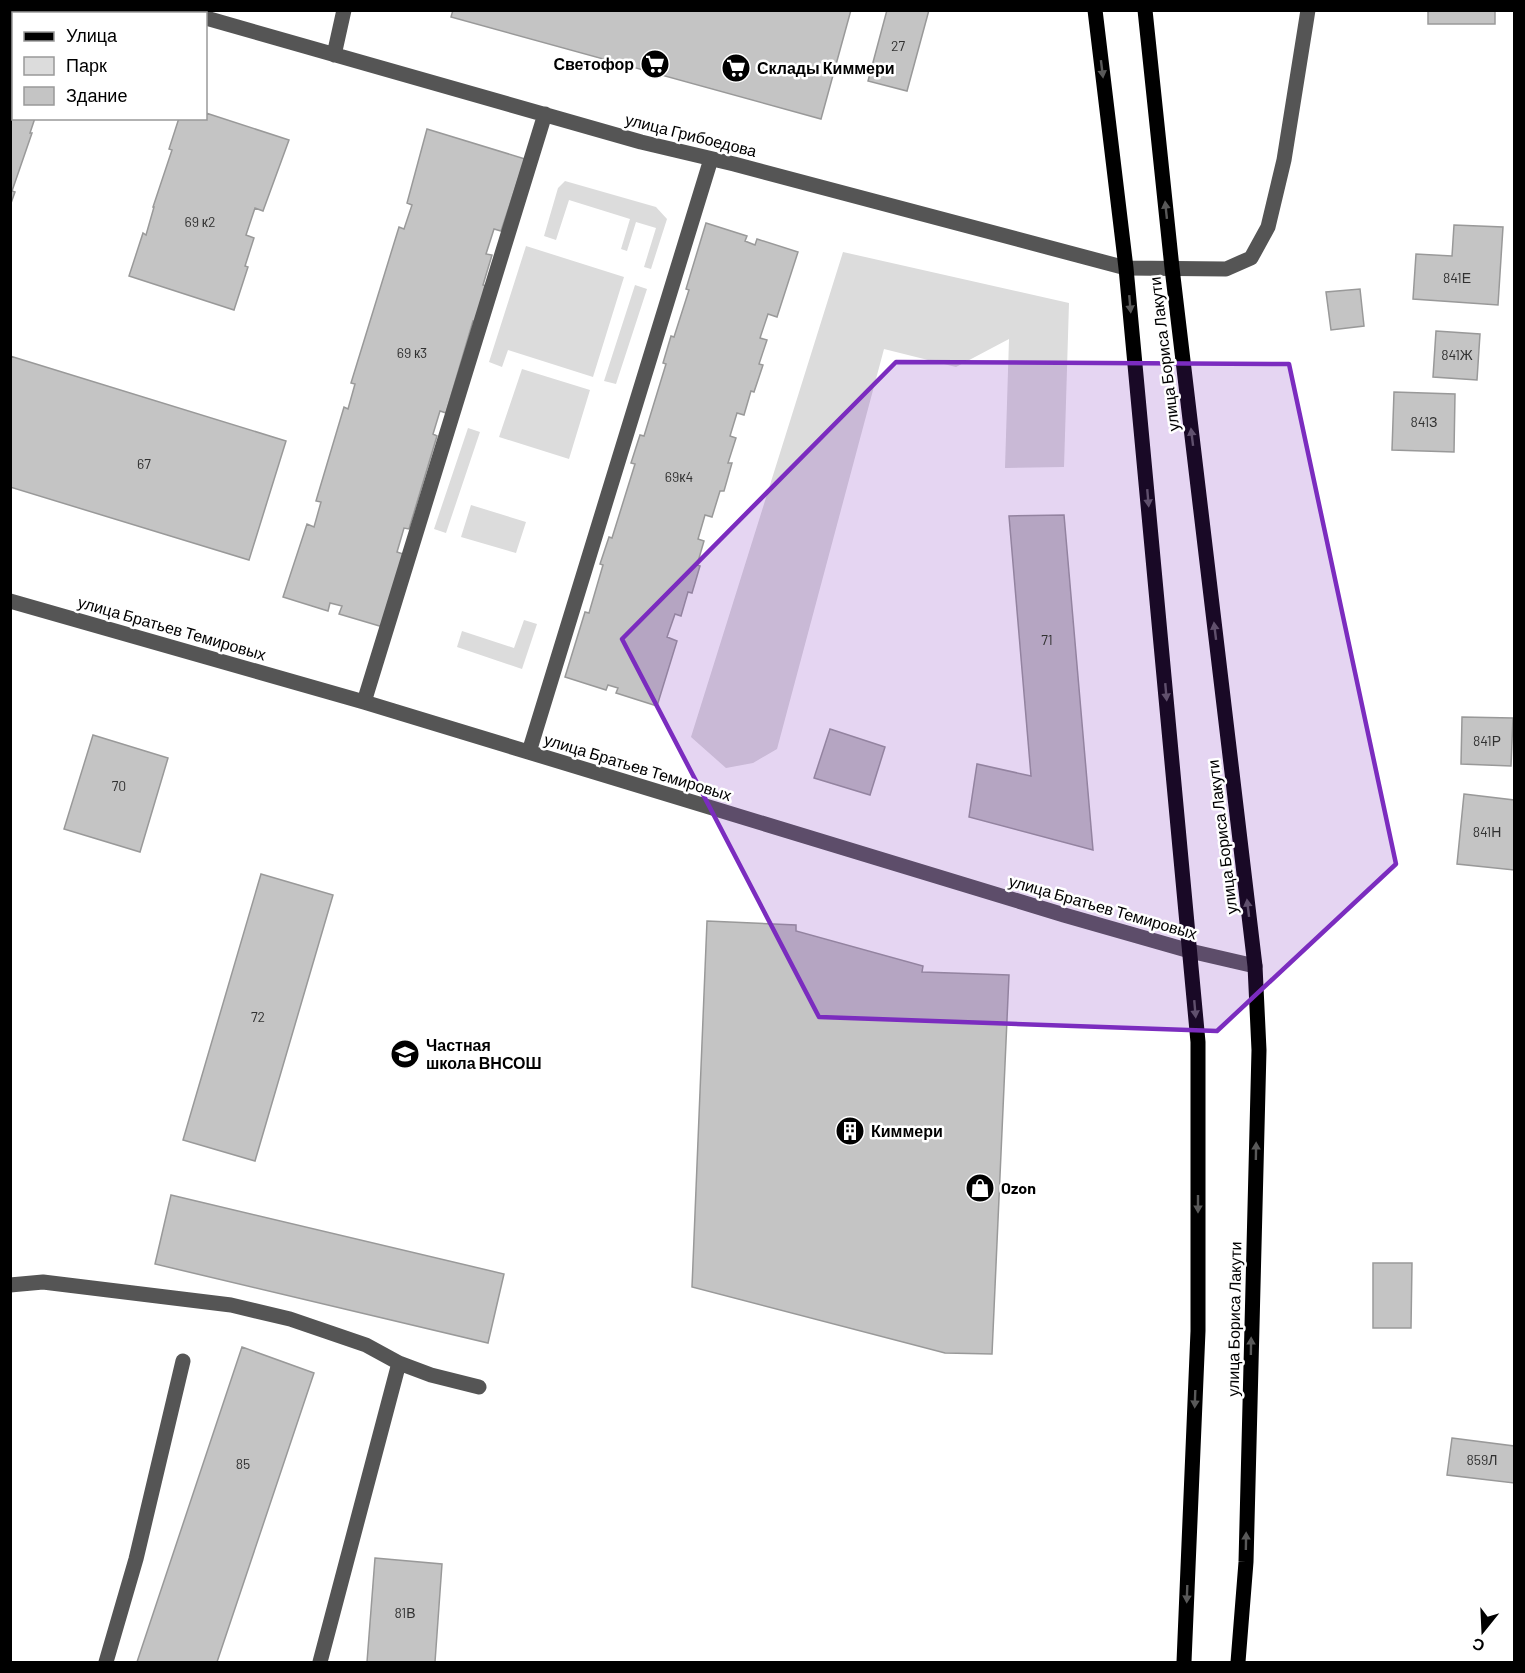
<svg xmlns="http://www.w3.org/2000/svg" width="1525" height="1673" font-family="Barlow,sans-serif">
  <style>
    .green { fill: #dcdcdc }
    .building { fill: #c4c4c4; stroke: #999; stroke-width: 1.5 }
    .lines { fill: none; stroke-linecap: round; stroke-linejoin: round }
    .minor { stroke: #555; stroke-width: 15 }
    .major { stroke: #000; stroke-width: 15 }
    .oneway { fill: #595959 }
    .marked { fill: #7b2cbf; fill-opacity: 0.2; stroke: #7b2cbf; stroke-width: 4.5; stroke-linejoin: round }
    .labels { text-anchor: middle; stroke-width: 5; stroke-linejoin: round; paint-order: stroke }
    .number-label { font-size: 14px; fill: #313131 }
    .poi-label { font-size: 16px; font-weight: bold; fill: #000; stroke: #fff; text-anchor: start }
    .street-label { font-size: 16px; fill: #000; stroke: #fff }
  </style>
  <rect width="100%" height="100%" fill="#fff"/>
  <!-- green -->
  <path class="green" d="M565,181L656,207L667,219L651,269L644,267L656,228L636,222L627,251L621,249L630,219L569,200L556,240L544,236L558,188Z
    M526,246L624,277L593,377L508,350L502,367L489,362Z
    M843,252L1069,303L1064,467L1005,468L1009,339L956,367L884,349L777,749L753,763L726,768L691,737Z
    M635,285L647,289L616,384L604,381Z
    M522,369L590,390L569,459L499,437Z
    M468,428L480,432L446,533L434,529Z
    M471,505L526,522L516,553L461,537Z
    M524,620L537,624L522,669L457,647L462,631L514,648Z"/>
  <!-- building -->
  <path class="building" d="M453,10H851L821,119L451,17Z
    M887,10H929L907,91L868,81Z
    M1428,10H1495V24H1428Z
    M10,50H14V118H35L30,133H32L12,191L15,192L10,206Z
    M206,113L289,140L263,211L255,208L246,235L254,238L245,266L248,267L234,310L129,276L143,233L146,235L154,207H153L172,150L169,149L179,118H206Z
    M427,129L525,159L501,231L494,229L486,254L492,255L483,285L487,286L476,322L473,321L446,413L440,411L433,434L437,436L409,529L404,528L397,552L403,554L383,627L339,614L342,606L330,603L328,611L283,597L307,524L314,527L321,502L316,501L344,407L348,409L355,384L351,383L399,227L404,229L412,205L407,203Z
    M706,223L747,236L745,241L755,245L757,239L798,252L777,317L768,314L760,338L767,340L759,364L763,365L754,392L751,391L744,415L737,413L730,436L736,438L728,463H732L724,491H720L712,517L705,515L698,539L704,541L697,565L700,566L692,593L688,592L681,616L675,614L667,637L677,641L657,706L616,693L618,688L608,685L606,690L565,677L585,612L589,613L603,565L600,564L609,537L612,538L635,464L631,463L640,435L644,436L666,364L663,363L671,336L674,337L689,290L686,289Z
    M1454,225L1503,227L1498,305L1413,299L1416,254L1452,256Z
    M1360,289L1364,326L1331,330L1326,292Z
    M1436,331L1480,334L1477,380L1433,377Z
    M10,356L286,441L249,560L10,487Z
    M1394,392L1455,394L1454,452L1392,450Z
    M1064,515L1093,850L969,817L977,764L1031,776L1009,516Z
    M1462,717L1513,718L1511,766L1461,764Z
    M830,729L885,747L870,795L814,778Z
    M93,735L168,758L140,852L64,829Z
    M1464,794L1514,800V870L1457,864Z
    M261,874L333,895L255,1161L183,1140Z
    M707,921L796,925V931L923,966L922,972L1009,975L992,1354L945,1353L692,1287Z
    M171,1195L504,1274L488,1343L155,1264Z
    M1373,1263H1412L1411,1328H1373Z
    M242,1347L314,1373L217,1662H137Z
    M1452,1438L1514,1446V1483L1447,1475Z
    M375,1558L442,1564L435,1662H367Z"/>
  <g class="lines">
    <!-- minor -->
    <path class="minor" d="M178,10L189,14
      M206,18L641,142L734,164L1126,268L1226,269L1251,258L1268,227L1284,160L1308,10
      M334,55L344,10
      M10,601L364,702L1064,915L1190,951L1255,966
      M364,702L545,114
      M529,752L711,159
      M10,1285L43,1282L231,1305L290,1319L366,1345L399,1363L431,1375L479,1387
      M106,1662L136,1559L183,1361
      M320,1662L399,1363"/>
    <!-- major -->
    <path class="major" d="M1095,10L1126,268L1198,1042V1331L1184,1662
      M1145,10L1172,268L1255,966L1259,1050L1246,1562L1238,1662"/>
  </g>
  <!-- one-way arrows -->
  <defs><path id="oneway-solid" d="M-6-.8H1V-3.2L6.5 0L1 3.2V.8H-6Z" transform="scale(1.5)"/></defs>
  <g class="oneway">
    <use href="#oneway-solid" transform="translate(1102 69) rotate(83)"/>
    <use href="#oneway-solid" transform="translate(1166 210) rotate(-96)"/>
    <use href="#oneway-solid" transform="translate(1130 304) rotate(85)"/>
    <use href="#oneway-solid" transform="translate(1192 437) rotate(-97)"/>
    <use href="#oneway-solid" transform="translate(1148 498) rotate(85)"/>
    <use href="#oneway-solid" transform="translate(1215 631) rotate(-97)"/>
    <use href="#oneway-solid" transform="translate(1166 692) rotate(85)"/>
    <use href="#oneway-solid" transform="translate(1248 908) rotate(-97)"/>
    <use href="#oneway-solid" transform="translate(1195 1009) rotate(85)"/>
    <use href="#oneway-solid" transform="translate(1256 1151) rotate(-89)"/>
    <use href="#oneway-solid" transform="translate(1198 1204) rotate(90)"/>
    <use href="#oneway-solid" transform="translate(1251 1346) rotate(-89)"/>
    <use href="#oneway-solid" transform="translate(1195 1399) rotate(92)"/>
    <use href="#oneway-solid" transform="translate(1246 1541) rotate(-89)"/>
    <use href="#oneway-solid" transform="translate(1187 1594) rotate(92)"/>
  </g>
  <!-- marked area -->
  <path class="marked" d="M896,362L1289,364L1396,864L1217,1031L819,1017L622,639Z"/>
  <!-- icons -->
  <defs>
    <g id="supermarket-disc" transform="scale(1.5)"><circle r="9.5" fill="#000" stroke="#fff"/><path d="M-6-5.5h2.5l.6 2H6L4.5 2H-2.5L-4.4-4H-6ZM-1.5 3.2a1.3 1.3 0 1 0 .1 0ZM3 3.2a1.3 1.3 0 1 0 .1 0Z" fill="#fff"/></g>
    <g id="school-disc" transform="scale(1.5)"><circle r="9.5" fill="#000" stroke="#fff"/><path d="M0-5L7-2L0 1L-7-2ZM-4 1L0 2.5L4 1V4Q0 6-4 4Z" fill="#fff"/></g>
    <g id="building-disc" transform="scale(1.5)"><circle r="9.5" fill="#000" stroke="#fff"/><path d="M-4-6H4V6H1V3H-1V6H-4ZM-2.5-4.3h1.7v1.8h-1.7ZM.8-4.3h1.7v1.8H.8ZM-2.5-1h1.7V.8h-1.7ZM.8-1h1.7V.8H.8Z" fill="#fff"/></g>
    <g id="shop-disc" transform="scale(1.5)"><circle r="9.5" fill="#000" stroke="#fff"/><path d="M-5-2.5h2.3a2.7 3.5 0 0 1 5.4 0H5L5.5 6h-11ZM-1.5-2.5h3a1.5 2.3 0 0 0-3 0Z" fill="#fff"/></g>
  </defs>
  <g fill-rule="evenodd">
    <use href="#supermarket-disc" x="655" y="64"/>
    <use href="#supermarket-disc" x="736" y="68"/>
    <use href="#school-disc" x="405" y="1054"/>
    <use href="#building-disc" x="850" y="1131"/>
    <use href="#shop-disc" x="980" y="1188"/>
  </g>
  <g class="labels">
    <!-- number labels -->
    <g class="number-label">
      <text x="898" y="51">27</text>
      <text x="200" y="227">69 к2</text>
      <text x="1457" y="283">841Е</text>
      <text x="412" y="358">69 к3</text>
      <text x="1457" y="360">841Ж</text>
      <text x="1424" y="427">841З</text>
      <text x="144" y="469">67</text>
      <text x="679" y="482">69к4</text>
      <text x="1047" y="645">71</text>
      <text x="1487" y="746">841Р</text>
      <text x="119" y="791">70</text>
      <text x="1487" y="837">841Н</text>
      <text x="258" y="1022">72</text>
      <text x="1482" y="1465">859Л</text>
      <text x="243" y="1469">85</text>
      <text x="405" y="1618">81В</text>
    </g>
    <!-- poi labels -->
    <g class="poi-label">
      <text x="634" y="70" text-anchor="end">Светофор</text>
      <text x="757" y="74">Склады Киммери</text>
      <text x="426" y="1051">Частная<tspan x="426" dy="18">школа ВНСОШ</tspan></text>
      <text x="871" y="1137">Киммери</text>
      <text x="1001" y="1194">Ozon</text>
    </g>
    <!-- street labels -->
    <g class="street-label">
      <text transform="translate(691 135) rotate(14)" y="6">улица Грибоедова</text>
      <text transform="translate(1164 354) rotate(-97)" y="6">улица Бориса Лакути</text>
      <text transform="translate(172 628) rotate(16)" y="6">улица Братьев Темировых</text>
      <text transform="translate(638 767) rotate(17)" y="6">улица Братьев Темировых</text>
      <text transform="translate(1222 837) rotate(-97)" y="6">улица Бориса Лакути</text>
      <text transform="translate(1103 907) rotate(16)" y="6">улица Братьев Темировых</text>
      <text transform="translate(1234 1319) rotate(-89)" y="6">улица Бориса Лакути</text>
    </g>
  </g>
  <!-- border -->
  <rect width="1525" height="1673" fill="none" stroke="#000000" stroke-width="24"/>
  <!-- legend -->
  <rect x="12" y="12" width="195" height="108" fill="#ffffff" stroke="#999999" stroke-width="1.5"/>
  <rect x="24" y="32" width="30" height="9" fill="#000000" stroke="#999999" stroke-width="1.5"/>
  <text x="66" y="42" font-size="18" fill="#000000">Улица</text>
  <rect x="24" y="57" width="30" height="18" fill="#dcdcdc" stroke="#999999" stroke-width="1.5"/>
  <text x="66" y="72" font-size="18" fill="#000000">Парк</text>
  <rect x="24" y="87" width="30" height="18" fill="#c4c4c4" stroke="#999999" stroke-width="1.5"/>
  <text x="66" y="102" font-size="18" fill="#000000">Здание</text>
  <!-- north arrow -->
  <g transform="translate(1483 1631) rotate(198)" stroke="#ffffff" stroke-width="4.5" paint-order="stroke">
  <path d="M0-4.5L10 22L0 15L-10 22Z" fill="#000000"/>
  <text y="-9" font-size="16" font-weight="bold" text-anchor="middle" fill="#000000">С</text>
  </g>
</svg>
